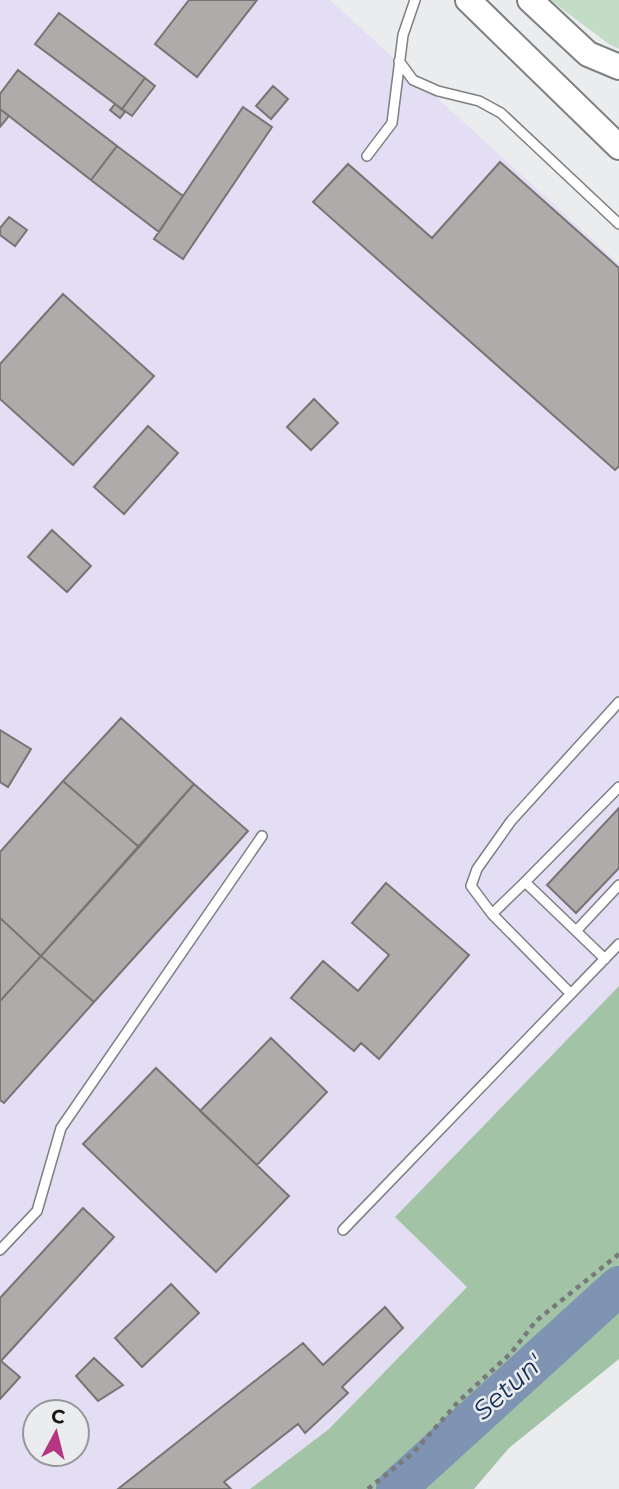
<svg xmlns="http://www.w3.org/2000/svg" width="619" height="1489" font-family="Montserrat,sans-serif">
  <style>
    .industrial { fill: #e3def4; fill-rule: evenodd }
    .green { fill: #c2dcc5 }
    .forest { fill: #a3c3a7 }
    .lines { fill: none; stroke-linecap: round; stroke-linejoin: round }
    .river { stroke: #7f93b3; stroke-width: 40 }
    .building { fill: #aeabaa; stroke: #777473; stroke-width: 2 }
    .lane-casing { stroke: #7d7f81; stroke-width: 12 }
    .secondary-casing { stroke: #7d7f81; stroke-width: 28 }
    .path { stroke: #78797b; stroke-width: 4.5; stroke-dasharray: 5 5; stroke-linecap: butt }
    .lane { stroke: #fff; stroke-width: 9 }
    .secondary { stroke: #fff; stroke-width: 24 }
    .labels { text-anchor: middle; stroke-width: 5; stroke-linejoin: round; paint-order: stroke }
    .water-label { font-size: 26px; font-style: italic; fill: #132e58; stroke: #eaecee }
  </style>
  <rect width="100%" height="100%" fill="#eaecee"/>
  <!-- industrial -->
  <path class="industrial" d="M0,0H330L619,264V986L395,1217L468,1286L329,1429L250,1489H0ZM35,1412H77V1454H35Z"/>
  <!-- green -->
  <path class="green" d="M550,0H619V49L609,44Z"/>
  <!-- forest -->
  <path class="forest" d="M619,986V1359L509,1448L474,1489H250L329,1429L467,1287L395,1217Z"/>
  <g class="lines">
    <!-- river -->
    <path class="river" d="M396,1489L619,1286"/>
  </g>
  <!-- building -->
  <path class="building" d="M189,0H257L197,77L155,44Z
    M59,13L145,78L122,109L35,44Z
    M18,70L117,146L91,180L0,109V94Z
    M145,78L155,86L132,116L122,109Z
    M273,86L288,99L271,119L256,106Z
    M115,104L125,112L120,118L110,110Z
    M243,107L272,127L183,259L154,239Z
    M0,109L9,116L0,127Z
    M117,146L183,196L159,232L91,180Z
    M500,162L619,268V466L615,470L313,202L348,164L432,238Z
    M9,217L27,230L15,246L0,235V228Z
    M63,294L154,376L73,465L0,399V364Z
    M314,399L338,423L311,450L287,427Z
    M148,426L178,453L124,514L94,487Z
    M52,530L91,566L67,592L28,557Z
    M121,718L194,784L139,847L63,781Z
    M0,730L31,749L8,787L0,782Z
    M63,781L139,847L41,956L0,918V852Z
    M194,784L248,831L94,1002L41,956Z
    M619,808V868L576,913L547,885Z
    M386,883L469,955L379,1059L361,1043L354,1051L291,998L323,961L358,991L389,955L352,923Z
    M0,918L41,956L0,1001Z
    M41,956L94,1002L4,1103L0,1100V1001Z
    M271,1038L327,1092L257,1165L200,1111Z
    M156,1068L289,1196L216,1272L83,1144Z
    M83,1208L114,1237L1,1361L20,1377L0,1399V1298Z
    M171,1284L199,1313L142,1367L115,1338Z
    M385,1307L403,1328L342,1387L348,1393L305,1433L298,1424L224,1482L231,1489H118L303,1343L323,1365Z
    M94,1358L123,1385L98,1401L76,1376Z"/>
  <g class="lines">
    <!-- lane casing -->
    <g class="lane-casing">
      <path id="lane" d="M399,61L413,80L438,91L479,101L501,113L619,224
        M367,156L392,123L403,35L415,0
        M619,787L525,882L576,931L619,885
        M525,882L492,914L571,994
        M492,914L471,886L477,869L511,821L619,702
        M576,931L605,959
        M343,1230L619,944
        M0,1250L37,1211L61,1128L262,836"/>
    </g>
    <!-- secondary casing -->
    <g class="secondary-casing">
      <path id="secondary" d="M468,0L619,147
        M530,0L588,54L619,67"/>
    </g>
    <!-- path -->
    <path class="path" d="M368,1489L413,1453L459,1401L511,1353L536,1321L619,1254"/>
    <!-- lane -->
    <use href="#lane" class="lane"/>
    <!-- secondary -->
    <use href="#secondary" class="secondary"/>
  </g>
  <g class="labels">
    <!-- water labels -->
    <g class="water-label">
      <text transform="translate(508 1387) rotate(-42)" y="9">Setun'</text>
    </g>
  </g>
  <!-- north arrow -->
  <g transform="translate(56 1433) rotate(7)"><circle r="33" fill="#eaecee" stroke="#969799" stroke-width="2"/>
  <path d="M0-5L12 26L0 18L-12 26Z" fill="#b73682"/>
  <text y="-10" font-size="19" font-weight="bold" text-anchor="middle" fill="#181819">С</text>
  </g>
</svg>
